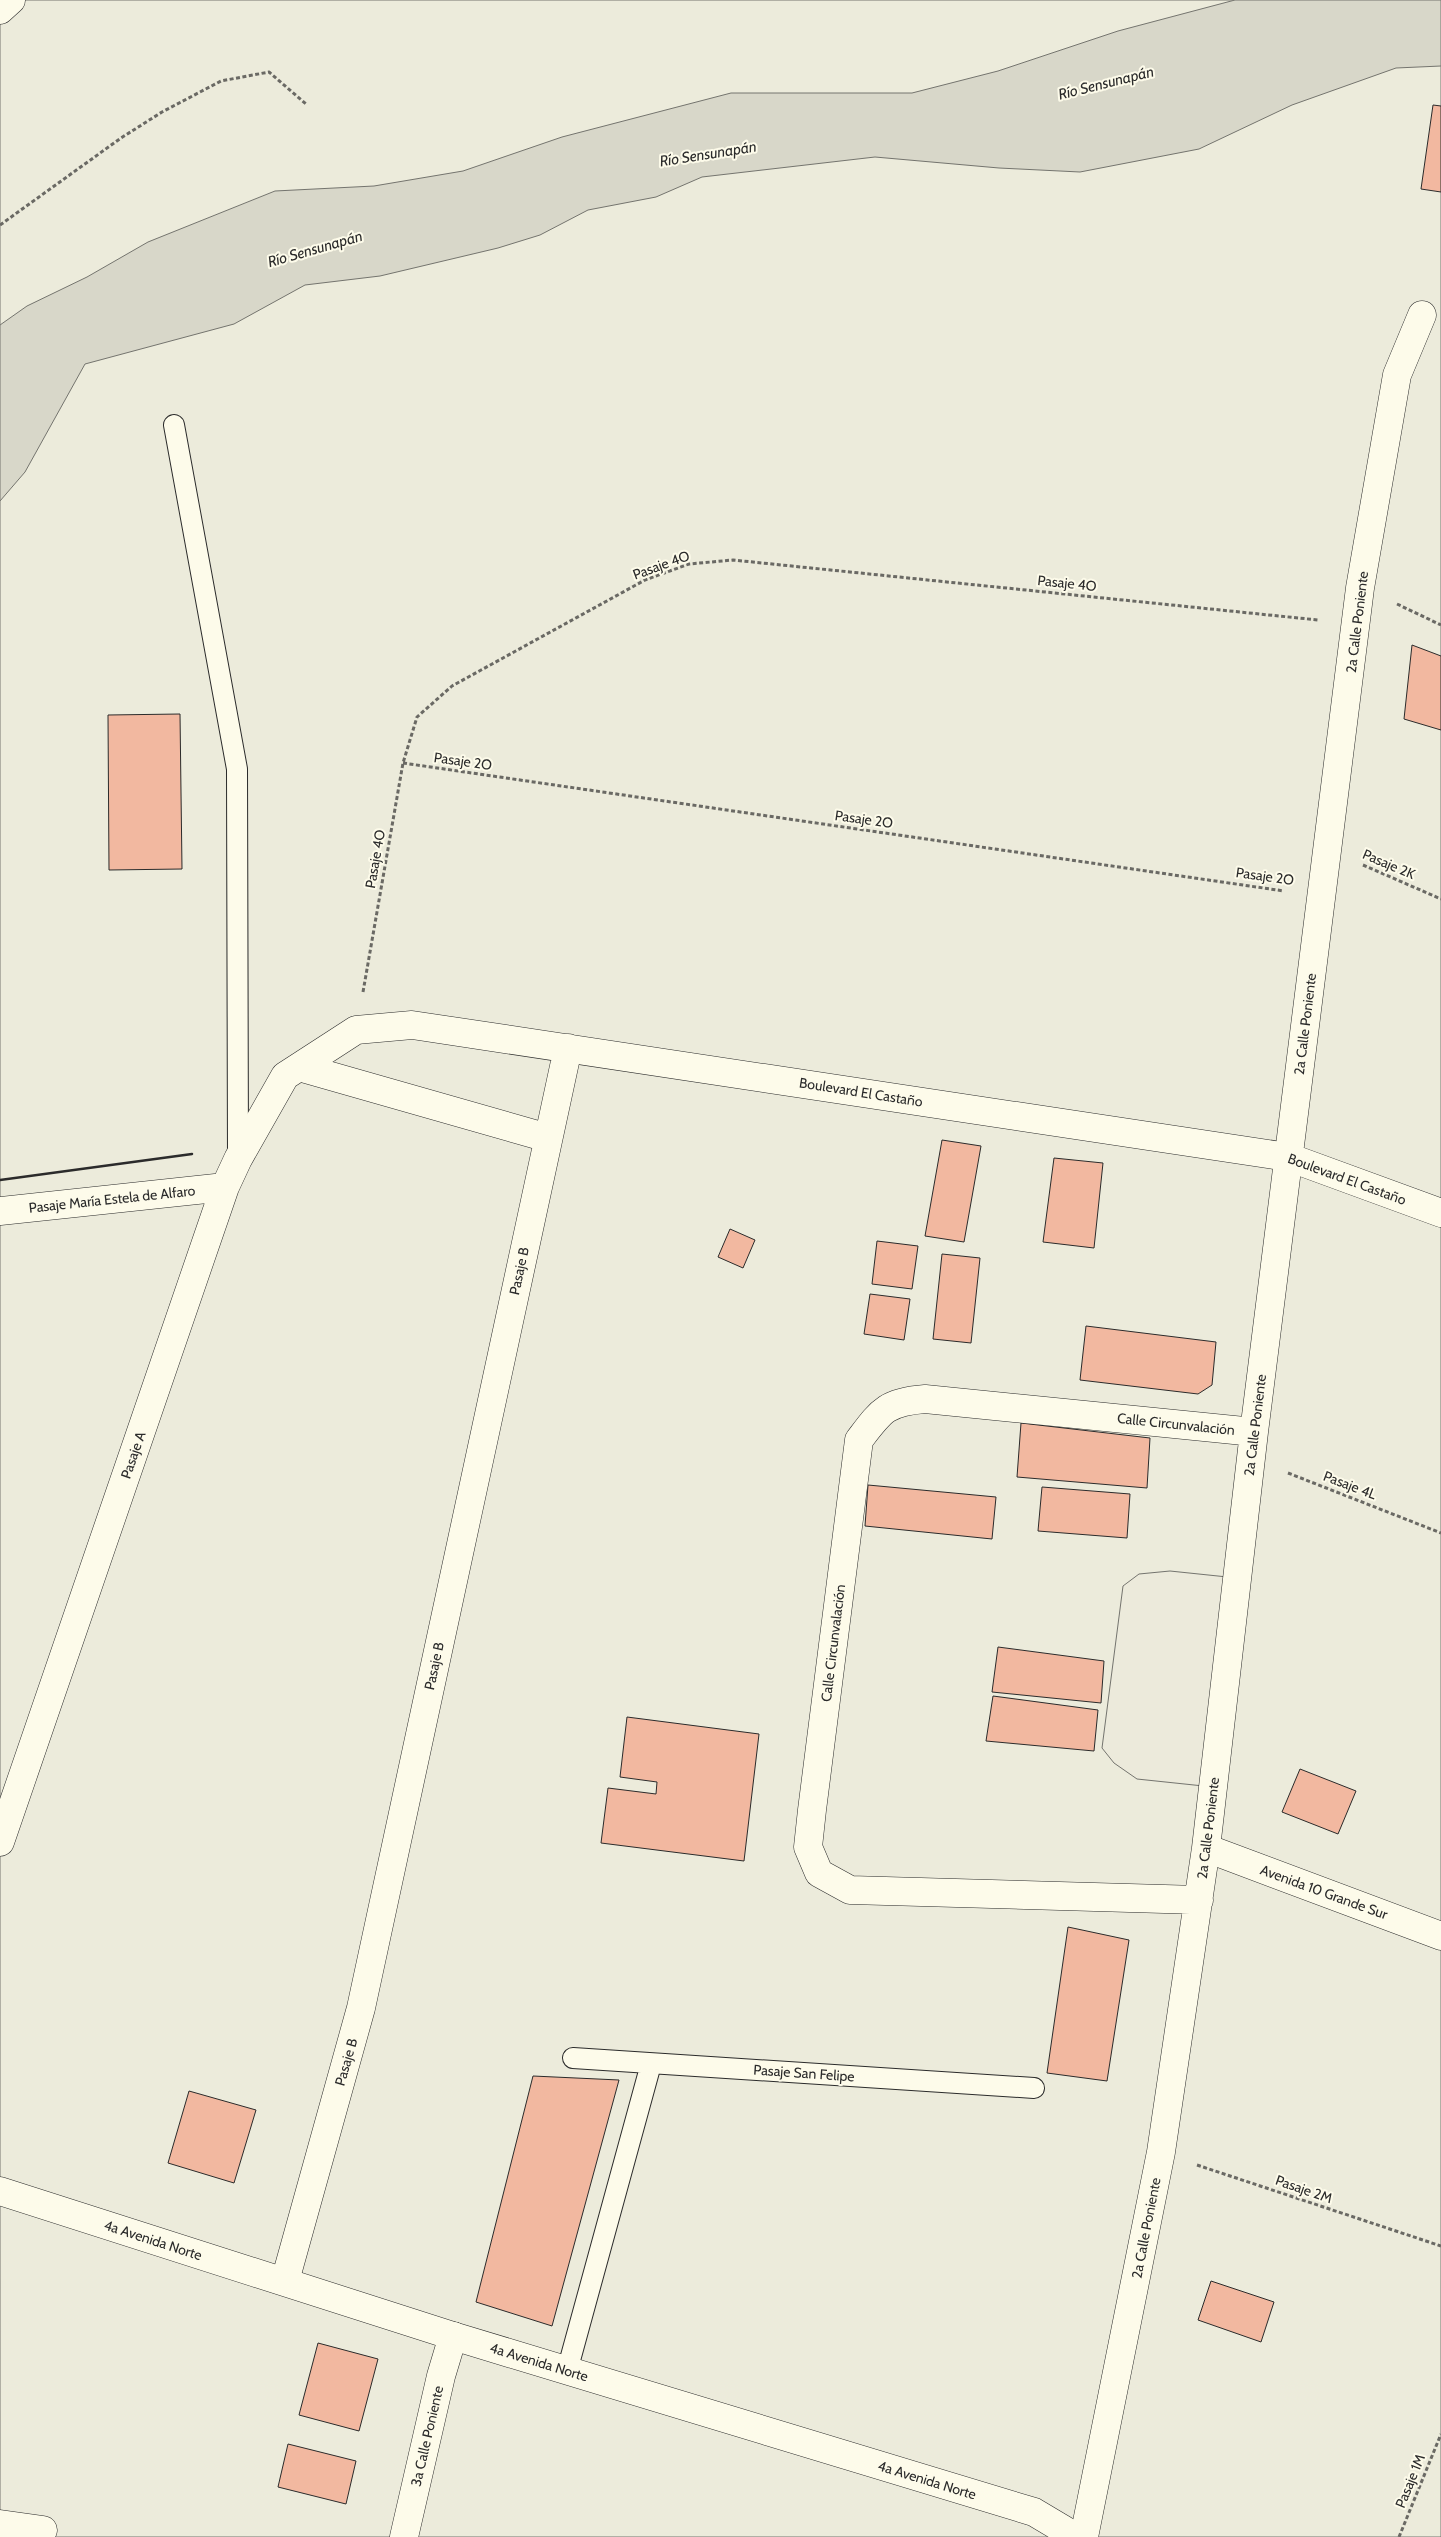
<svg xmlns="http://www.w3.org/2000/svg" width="1441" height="2537" font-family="Cabin,sans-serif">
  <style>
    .green { fill: #ecebdb; stroke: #74746e }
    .parking { fill: #eceadb; stroke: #74746e }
    .water { fill: #d8d7c9; stroke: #74746e }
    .building { fill: #f2b8a0; stroke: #2b2b2b }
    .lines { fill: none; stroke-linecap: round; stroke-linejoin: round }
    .service-casing { stroke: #2b2b2b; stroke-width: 22 }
    .minor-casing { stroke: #2b2b2b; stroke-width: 29 }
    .secondary-casing { stroke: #2b2b2b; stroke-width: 29 }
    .path { stroke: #6a6964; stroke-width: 3; stroke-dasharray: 4 2.5; stroke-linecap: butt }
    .service { stroke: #fdfbea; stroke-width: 20 }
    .minor { stroke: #fdfbea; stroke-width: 28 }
    .secondary { stroke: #fdfbea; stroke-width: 28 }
    .wall { stroke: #2b2b2b; stroke-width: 2.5 }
    .labels { text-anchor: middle; stroke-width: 4; stroke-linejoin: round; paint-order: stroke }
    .street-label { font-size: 14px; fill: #2b2b2b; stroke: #fdfbea }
    .water-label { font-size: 15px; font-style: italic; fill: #2b2b2b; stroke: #fdfbea }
  </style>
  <rect width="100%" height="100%" fill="#fdfbea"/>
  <!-- green -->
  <path class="green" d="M0,0H1441V2537H0Z"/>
  <!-- parking -->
  <path class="parking" d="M1170,1571L1237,1578L1213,1787L1137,1779L1114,1763L1102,1748L1123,1586L1139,1574Z"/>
  <!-- water -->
  <path class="water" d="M1235,0H1441V66L1396,68L1292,105L1199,149L1080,172L999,168L875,157L702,177L656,197L588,210L540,235L498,248L380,276L305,285L234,324L85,364L25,472L0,501V325L27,306L87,277L148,242L275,191L374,186L463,171L562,137L731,93H912L998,71L1118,31Z"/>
  <!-- building -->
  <path class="building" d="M1433,105L1441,106V192L1421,189Z
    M1412,645L1441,656V730L1404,719Z
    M180,714L182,869L109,870L108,715Z
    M942,1140L981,1146L964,1242L925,1236Z
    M1054,1158L1103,1163L1094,1248L1043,1242Z
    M730,1229L755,1240L743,1268L718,1257Z
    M877,1241L918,1246L912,1289L872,1284Z
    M942,1254L980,1258L971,1343L933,1339Z
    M870,1294L910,1299L904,1340L864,1334Z
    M1086,1326L1216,1342L1212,1385L1198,1394L1080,1380Z
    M1021,1423L1150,1438L1147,1488L1017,1477Z
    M868,1485L996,1497L992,1539L865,1526Z
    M1042,1487L1130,1494L1127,1538L1038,1531Z
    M998,1647L1104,1661L1101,1703L992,1692Z
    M993,1696L1098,1710L1094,1751L986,1741Z
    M627,1717L759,1734L744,1861L601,1843L608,1788L656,1794L657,1782L620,1777Z
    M1300,1769L1356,1791L1338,1834L1282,1812Z
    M1068,1927L1129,1940L1107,2081L1047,2073Z
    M533,2076L619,2080L552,2326L476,2302Z
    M189,2091L256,2110L234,2183L168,2163Z
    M1211,2281L1274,2302L1261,2342L1198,2320Z
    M318,2343L378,2359L359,2431L299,2415Z
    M288,2444L356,2461L346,2504L278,2487Z"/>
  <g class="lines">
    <!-- service casing -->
    <g class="service-casing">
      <path id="service" d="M174,425L237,769L238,1159
        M573,2058L1034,2088
        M567,2371L651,2064"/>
    </g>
    <!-- minor casing -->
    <g class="minor-casing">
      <path id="minor" d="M0,10L11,0
        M299,1067L548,1138
        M0,1211L225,1187
        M0,1842L225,1187L238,1159L285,1076L356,1030L412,1025L1288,1157L1441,1213
        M1206,1848L1441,1936
        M1199,1900L850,1890L819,1873L808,1847L812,1810L859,1440C881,1411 886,1402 925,1399L1254,1432
        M285,2281L361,2008L568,1048
        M0,2524L43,2530
        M404,2537L441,2376L453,2336
        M1084,2537L1161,2152L1206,1848L1254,1432L1360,588L1397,375L1422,315"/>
    </g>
    <!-- secondary casing -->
    <g class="secondary-casing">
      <path id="secondary" d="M0,2191L453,2336L1034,2512L1076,2537"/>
    </g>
    <!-- path -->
    <path class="path" d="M0,225L121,138L162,112L221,81L269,72L306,104
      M1397,604L1441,625
      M403,763L1284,891
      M1363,865L1441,899
      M363,992L403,763L417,717L452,686L645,580L689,564L733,560L1318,620
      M1288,1473L1441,1533
      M1197,2165L1441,2246
      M1399,2537L1441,2434"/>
    <!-- service -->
    <use href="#service" class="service"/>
    <!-- minor -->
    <use href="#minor" class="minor"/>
    <!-- secondary -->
    <use href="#secondary" class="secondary"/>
    <!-- wall -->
    <path class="wall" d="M0,1180L192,1154"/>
  </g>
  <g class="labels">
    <!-- street labels -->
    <g class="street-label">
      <text transform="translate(661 565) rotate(-20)" y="5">Pasaje 4O</text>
      <text transform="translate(1067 583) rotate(6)" y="5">Pasaje 4O</text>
      <text transform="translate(1357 622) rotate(-83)" y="5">2a Calle Poniente</text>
      <text transform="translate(463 761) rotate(8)" y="5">Pasaje 2O</text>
      <text transform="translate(864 819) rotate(8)" y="5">Pasaje 2O</text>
      <text transform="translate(375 859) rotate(-80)" y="5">Pasaje 4O</text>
      <text transform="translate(1389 864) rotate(23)" y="5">Pasaje 2K</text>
      <text transform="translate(1265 876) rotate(8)" y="5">Pasaje 2O</text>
      <text transform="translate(1305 1024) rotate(-83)" y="5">2a Calle Poniente</text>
      <text transform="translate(861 1092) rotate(9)" y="5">Boulevard El Castaño</text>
      <text transform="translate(1347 1179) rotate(20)" y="5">Boulevard El Castaño</text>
      <text transform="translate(112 1199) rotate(-6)" y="5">Pasaje María Estela de Alfaro</text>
      <text transform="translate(519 1271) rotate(-78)" y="5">Pasaje B</text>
      <text transform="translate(1176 1424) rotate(6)" y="5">Calle Circunvalación</text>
      <text transform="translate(1255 1425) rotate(-83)" y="5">2a Calle Poniente</text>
      <text transform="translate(133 1455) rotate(-71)" y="5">Pasaje A</text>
      <text transform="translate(1350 1485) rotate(21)" y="5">Pasaje 4L</text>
      <text transform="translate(833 1643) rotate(-83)" y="5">Calle Circunvalación</text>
      <text transform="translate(434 1666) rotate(-78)" y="5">Pasaje B</text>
      <text transform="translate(1208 1828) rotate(-83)" y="5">2a Calle Poniente</text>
      <text transform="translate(1324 1892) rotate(20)" y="5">Avenida 10 Grande Sur</text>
      <text transform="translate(346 2062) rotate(-74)" y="5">Pasaje B</text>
      <text transform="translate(804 2073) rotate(4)" y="5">Pasaje San Felipe</text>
      <text transform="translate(1304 2189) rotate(19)" y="5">Pasaje 2M</text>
      <text transform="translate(1146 2228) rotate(-79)" y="5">2a Calle Poniente</text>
      <text transform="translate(153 2240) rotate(18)" y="5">4a Avenida Norte</text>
      <text transform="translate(539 2362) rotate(17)" y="5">4a Avenida Norte</text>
      <text transform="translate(427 2436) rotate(-77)" y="5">3a Calle Poniente</text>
      <text transform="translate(927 2480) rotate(17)" y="5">4a Avenida Norte</text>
      <text transform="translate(1410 2481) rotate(-68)" y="5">Pasaje 1M</text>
    </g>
    <!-- water labels -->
    <g class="water-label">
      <text transform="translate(1106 83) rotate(-14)" y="5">Río Sensunapán</text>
      <text transform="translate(708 154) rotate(-9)" y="5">Río Sensunapán</text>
      <text transform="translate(315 249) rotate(-16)" y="5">Río Sensunapán</text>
    </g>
  </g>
</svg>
